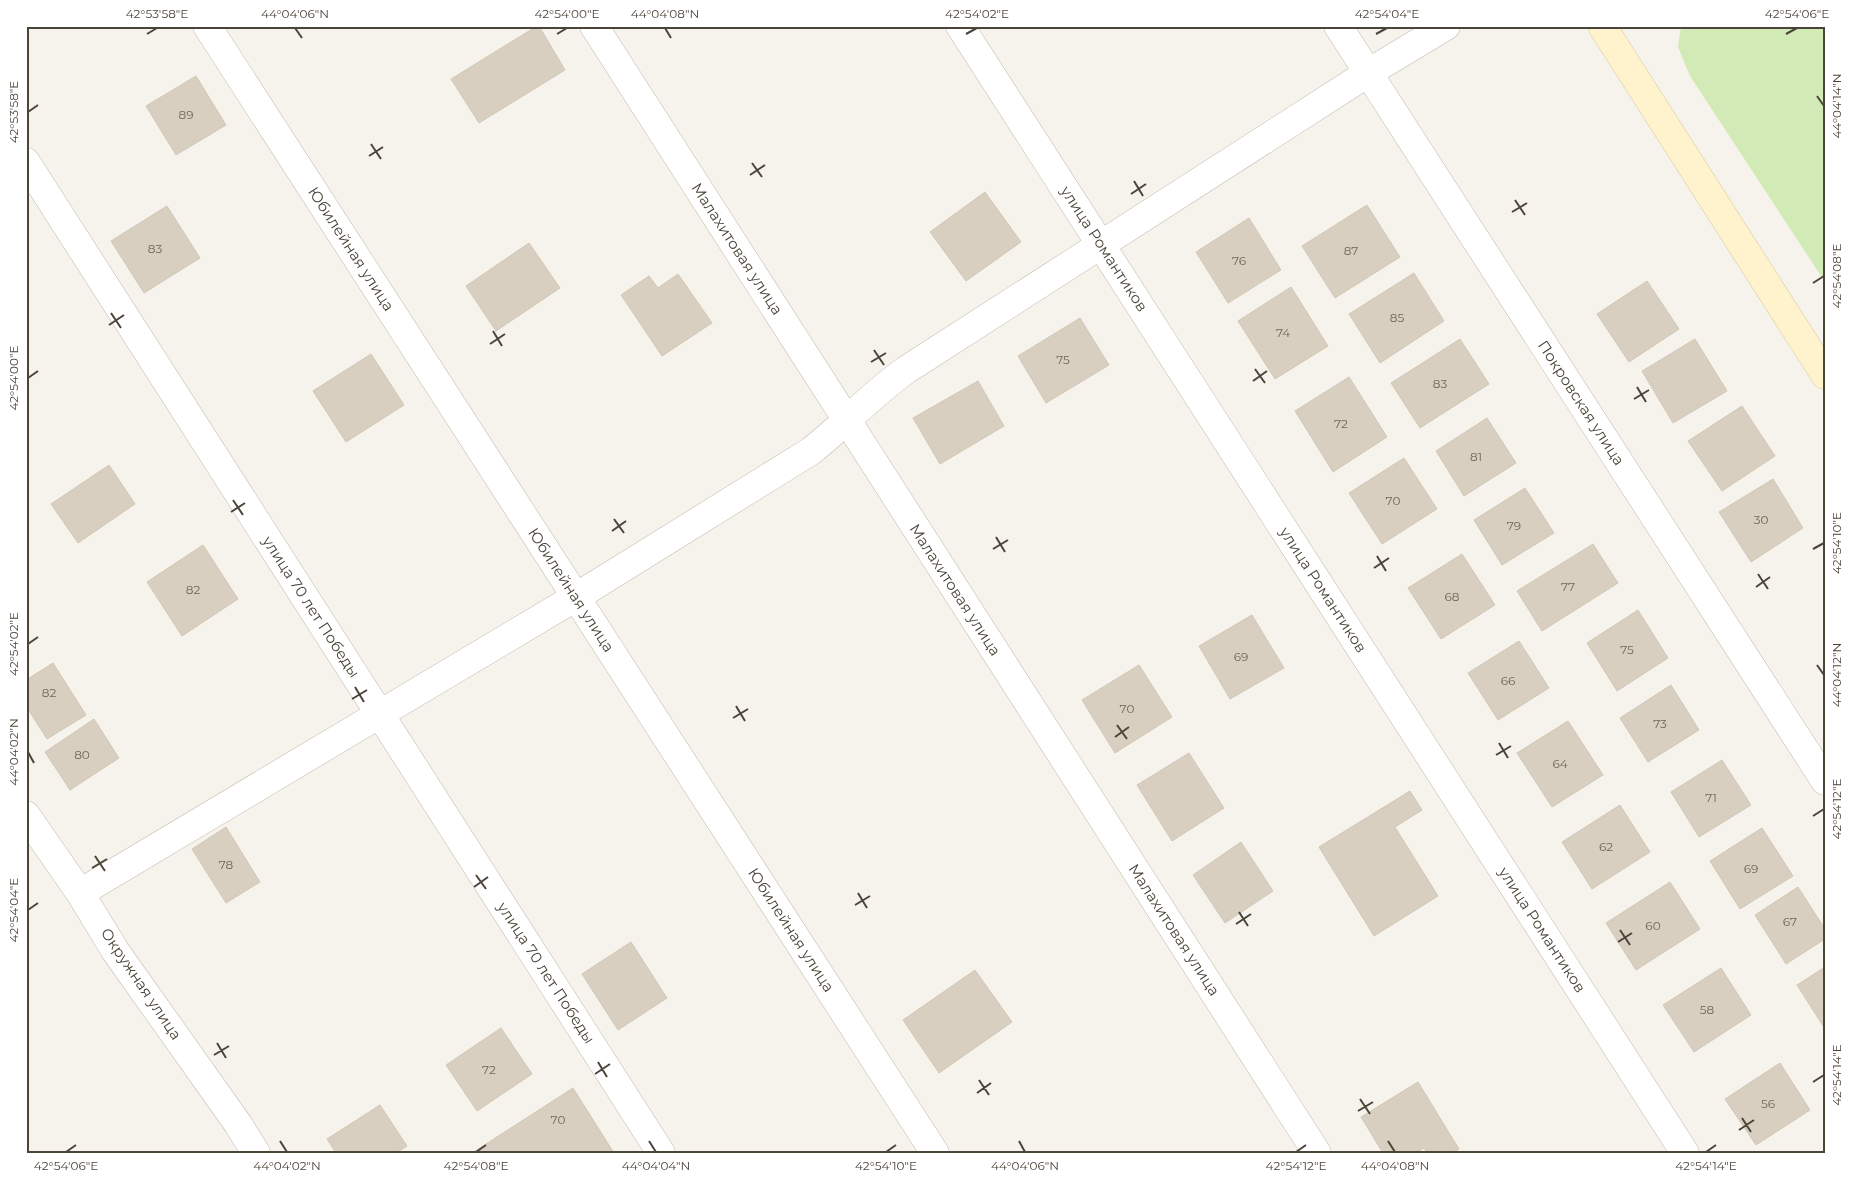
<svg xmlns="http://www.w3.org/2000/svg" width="1851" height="1179" font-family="Montserrat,sans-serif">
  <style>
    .green { fill: #d2eab5 }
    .building { fill: #d8cfc1; stroke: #d3c7b4 }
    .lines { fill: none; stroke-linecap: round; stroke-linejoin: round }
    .street-casing { stroke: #c2bbae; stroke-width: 29 }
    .secondary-casing { stroke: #d6c79b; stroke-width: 29 }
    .street { stroke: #fff; stroke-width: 28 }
    .secondary { stroke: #fff3cd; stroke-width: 28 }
    .ticks { fill: none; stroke: #4b4439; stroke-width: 2 }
    .labels { text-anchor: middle; stroke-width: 4; stroke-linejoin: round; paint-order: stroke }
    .number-label { font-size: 12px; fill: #6e675b }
    .street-label { font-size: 15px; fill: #4b4439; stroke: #fff }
    .neatline { fill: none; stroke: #4b4439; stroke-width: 2 }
    .ticks-label { font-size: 12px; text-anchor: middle; fill: #4b4439 }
  </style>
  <rect width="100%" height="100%" fill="#f6f3ec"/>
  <!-- green -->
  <path class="green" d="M1681,26H1825V282L1690,76L1678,47Z"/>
  <!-- building -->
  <path class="building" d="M537,26H539L565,70L479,123L451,79Z
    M196,76L226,125L176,155L146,106Z
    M985,192L1021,242L966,281L930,232Z
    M1367,205L1400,257L1335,298L1302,246Z
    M167,206L200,258L144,293L111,241Z
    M1249,218L1281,270L1228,303L1196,252Z
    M529,243L560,288L496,331L466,286Z
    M1414,273L1444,321L1380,363L1349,314Z
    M678,274L712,323L662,356L621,295L649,276L658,288Z
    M1647,281L1679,329L1629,362L1597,314Z
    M1291,287L1328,346L1275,379L1238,321Z
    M1080,318L1109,365L1046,403L1018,356Z
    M1460,339L1489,384L1420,428L1391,383Z
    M1695,339L1727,391L1673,423L1642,371Z
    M371,354L404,405L346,442L313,391Z
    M1349,377L1387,437L1333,472L1295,411Z
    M978,381L1004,426L940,464L913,418Z
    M1742,406L1775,456L1722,491L1688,441Z
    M1487,418L1516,463L1464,496L1436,451Z
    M1404,458L1437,509L1382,544L1349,493Z
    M109,465L135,504L78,543L51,504Z
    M1773,479L1803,528L1751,562L1719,512Z
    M1525,488L1554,533L1502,565L1474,520Z
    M1593,544L1618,583L1542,631L1517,591Z
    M203,545L238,599L182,636L147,582Z
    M1462,554L1495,605L1441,639L1408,588Z
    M1638,610L1668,658L1617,691L1587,643Z
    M1252,615L1284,668L1230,699L1199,646Z
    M1519,641L1549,688L1498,720L1468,673Z
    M53,663L86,715L47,739L26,706V680Z
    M1139,665L1172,717L1115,753L1082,700Z
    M1671,685L1699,730L1648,762L1620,718Z
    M94,719L119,758L70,790L45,752Z
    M1568,721L1603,775L1552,807L1517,753Z
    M1189,753L1224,808L1172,841L1137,785Z
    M1722,760L1751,805L1699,837L1671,792Z
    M1410,791L1422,810L1395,827L1438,896L1374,936L1319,847Z
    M1620,805L1650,852L1592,889L1562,842Z
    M226,827L260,882L226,903L192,849Z
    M1762,828L1793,876L1740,909L1710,861Z
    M1241,842L1273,891L1225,923L1193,875Z
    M1670,882L1700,929L1636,970L1606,923Z
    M1798,887L1825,929V939L1786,964L1755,915Z
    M631,942L667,998L618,1030L582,974Z
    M1825,967V1029L1797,985Z
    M1721,968L1751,1015L1694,1052L1663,1005Z
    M975,970L1012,1022L939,1073L903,1020Z
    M501,1028L532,1074L477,1111L446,1065Z
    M1780,1063L1810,1110L1756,1145L1725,1099Z
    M1418,1082L1459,1149L1453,1153H1427L1424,1148L1416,1153H1383L1361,1117Z
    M573,1088L614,1153H472Z
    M380,1105L407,1146L396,1153H336L327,1139Z"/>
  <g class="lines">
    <!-- street casing -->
    <g class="street-casing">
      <path id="street" d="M207,26L935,1153
        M594,26L1317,1153
        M960,26L1685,1153
        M1338,26L1825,781
        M26,162L661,1153
        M26,815L80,893L116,952L238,1124L256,1153
        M80,893L576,597L811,451C844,425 871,395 906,370L1368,73L1446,26"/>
    </g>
    <!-- secondary casing -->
    <g class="secondary-casing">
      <path id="secondary" d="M1602,26L1825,375"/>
    </g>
    <!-- street -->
    <use href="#street" class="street"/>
    <!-- secondary -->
    <use href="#secondary" class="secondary"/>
  </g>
  <!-- ticks -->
  <path class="ticks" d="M295,28L302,38M665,28L671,38M147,34L157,28M557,34L567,28M966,34L977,28M1376,34L1387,28M1786,34L1797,28M1817,96L1824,106M28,112L38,105M371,144L381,159M369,156L383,147M752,163L762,177M750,175L765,165M1134,181L1143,196M1131,194L1146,184M1515,200L1525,215M1512,212L1527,203M1813,283L1824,276M111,313L121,328M109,325L124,315M493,331L502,346M490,344L505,334M874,350L884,365M871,362L886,353M1255,369L1265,383M28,378L38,371M1253,381L1267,371M1637,387L1646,402M1634,399L1649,390M233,500L243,515M231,512L245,503M614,519L624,533M612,531L626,521M996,537L1005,552M993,549L1008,540M1813,549L1824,543M1377,556L1386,571M1374,568L1389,558M1758,574L1768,589M1756,587L1770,577M28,644L38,637M1817,665L1824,675M355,687L364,702M352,699L367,690M736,706L745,721M733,718L748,709M1117,725L1127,739M1115,737L1129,727M1499,743L1508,758M28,752L34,763M1496,755L1511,746M1813,816L1824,809M95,856L105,871M92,868L107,859M476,875L486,889M474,887L488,877M858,893L867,908M855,905L870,896M28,910L38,903M1239,912L1248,926M1236,924L1251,914M1620,930L1630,945M1618,942L1632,933M217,1043L226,1058M214,1055L229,1046M598,1062L607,1077M595,1074L610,1064M979,1080L989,1095M1813,1082L1824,1075M977,1093L991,1083M1360,1099L1370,1114M1358,1111L1373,1102M1742,1118L1751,1132M1739,1130L1754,1120M280,1141L287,1152M649,1141L656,1152M1019,1141L1025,1152M1388,1141L1395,1152M66,1152L76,1145M476,1152L486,1145M886,1152L896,1145M1296,1152L1306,1145M1706,1152L1716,1145"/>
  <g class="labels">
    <!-- number labels -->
    <g class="number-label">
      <text x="186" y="119">89</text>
      <text x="155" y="253">83</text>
      <text x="1351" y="255">87</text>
      <text x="1239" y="265">76</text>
      <text x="1397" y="322">85</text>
      <text x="1283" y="337">74</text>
      <text x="1063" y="364">75</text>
      <text x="1440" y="388">83</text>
      <text x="1341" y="428">72</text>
      <text x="1476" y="461">81</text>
      <text x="1393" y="505">70</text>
      <text x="1761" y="524">30</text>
      <text x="1514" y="530">79</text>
      <text x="1568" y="591">77</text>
      <text x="193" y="594">82</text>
      <text x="1452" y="601">68</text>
      <text x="1627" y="654">75</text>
      <text x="1241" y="661">69</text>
      <text x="1508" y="685">66</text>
      <text x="49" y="697">82</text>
      <text x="1127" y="713">70</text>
      <text x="1660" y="728">73</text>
      <text x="82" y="759">80</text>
      <text x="1560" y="768">64</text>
      <text x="1711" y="802">71</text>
      <text x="1606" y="851">62</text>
      <text x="226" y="869">78</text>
      <text x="1751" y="873">69</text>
      <text x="1790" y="926">67</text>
      <text x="1653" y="930">60</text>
      <text x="1707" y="1014">58</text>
      <text x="489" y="1074">72</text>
      <text x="1768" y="1108">56</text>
      <text x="558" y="1124">70</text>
    </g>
    <!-- street labels -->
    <g class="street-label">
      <text transform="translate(351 249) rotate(57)" y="5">Юбилейная улица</text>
      <text transform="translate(737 249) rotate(57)" y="5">Малахитовая улица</text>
      <text transform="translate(1104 249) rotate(57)" y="5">улица Романтиков</text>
      <text transform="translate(1581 403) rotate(57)" y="5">Покровская улица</text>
      <text transform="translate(571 590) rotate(57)" y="5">Юбилейная улица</text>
      <text transform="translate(955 590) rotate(57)" y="5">Малахитовая улица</text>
      <text transform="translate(1323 590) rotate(57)" y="5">улица Романтиков</text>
      <text transform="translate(311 607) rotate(57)" y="5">улица 70 лет Победы</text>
      <text transform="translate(791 930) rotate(57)" y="5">Юбилейная улица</text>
      <text transform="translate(1174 930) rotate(57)" y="5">Малахитовая улица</text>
      <text transform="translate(1542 930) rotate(57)" y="5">улица Романтиков</text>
      <text transform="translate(546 973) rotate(57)" y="5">улица 70 лет Победы</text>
      <text transform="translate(141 984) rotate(56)" y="5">Окружная улица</text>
    </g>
  </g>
  <!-- border -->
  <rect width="1851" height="1179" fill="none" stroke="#ffffff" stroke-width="55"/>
  <rect x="28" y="28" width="1796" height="1124" class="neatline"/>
  <g class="ticks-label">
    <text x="157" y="18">42°53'58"E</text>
    <text x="295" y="18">44°04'06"N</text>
    <text x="567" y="18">42°54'00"E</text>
    <text x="665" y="18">44°04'08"N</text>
    <text x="977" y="18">42°54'02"E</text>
    <text x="1387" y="18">42°54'04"E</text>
    <text x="1797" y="18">42°54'06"E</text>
    <text transform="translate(1837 106) rotate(-90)" y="4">44°04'14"N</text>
    <text transform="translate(14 112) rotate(-90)" y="4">42°53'58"E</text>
    <text transform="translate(1837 276) rotate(-90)" y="4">42°54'08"E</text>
    <text transform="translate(14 378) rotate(-90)" y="4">42°54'00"E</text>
    <text transform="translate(1837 543) rotate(-90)" y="4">42°54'10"E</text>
    <text transform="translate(14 644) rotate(-90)" y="4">42°54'02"E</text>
    <text transform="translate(1837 675) rotate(-90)" y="4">44°04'12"N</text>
    <text transform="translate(14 752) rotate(-90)" y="4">44°04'02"N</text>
    <text transform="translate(1837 809) rotate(-90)" y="4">42°54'12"E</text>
    <text transform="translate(14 910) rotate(-90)" y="4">42°54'04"E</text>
    <text transform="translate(1837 1075) rotate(-90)" y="4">42°54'14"E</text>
    <text x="66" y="1170">42°54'06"E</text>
    <text x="287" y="1170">44°04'02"N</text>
    <text x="476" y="1170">42°54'08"E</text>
    <text x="656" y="1170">44°04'04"N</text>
    <text x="886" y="1170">42°54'10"E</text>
    <text x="1025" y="1170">44°04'06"N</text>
    <text x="1296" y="1170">42°54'12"E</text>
    <text x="1395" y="1170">44°04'08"N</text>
    <text x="1706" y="1170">42°54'14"E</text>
  </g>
</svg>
